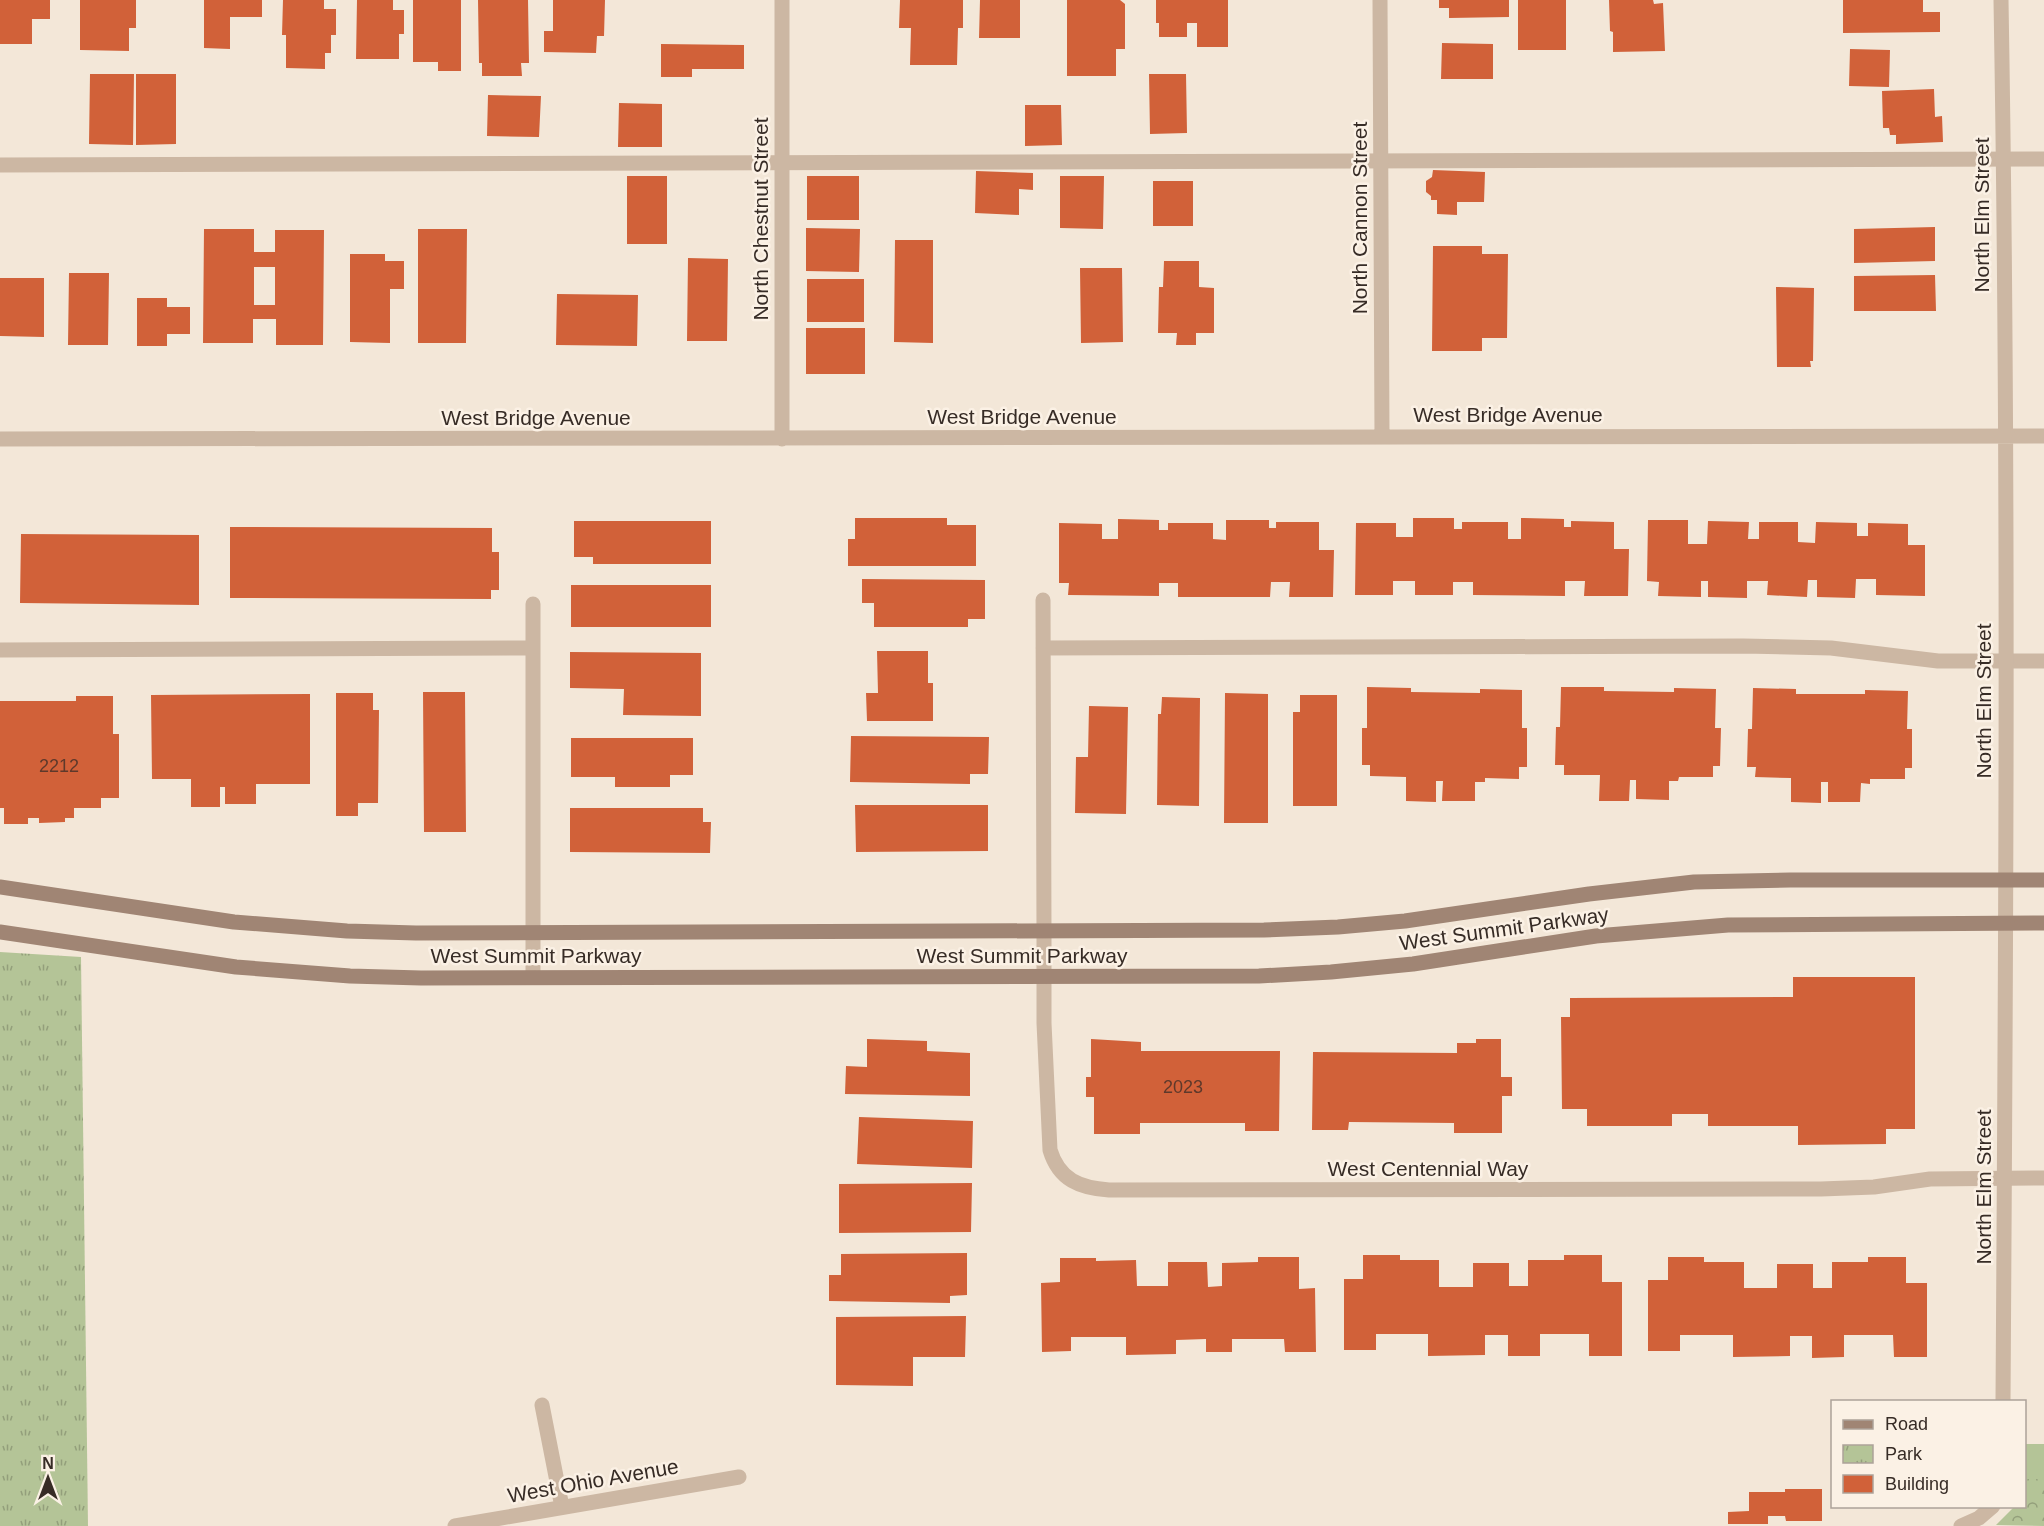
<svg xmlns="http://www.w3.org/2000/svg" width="2044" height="1526" font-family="Arial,sans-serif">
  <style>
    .green { fill: #b4c497 }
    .forest { fill: url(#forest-crowns) }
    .park { fill: url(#park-tufts) }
    .building { fill: #d16139; fill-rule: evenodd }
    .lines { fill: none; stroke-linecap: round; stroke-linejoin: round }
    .lane { stroke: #ccb7a3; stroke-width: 15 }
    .street { stroke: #ccb7a3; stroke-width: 15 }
    .secondary { stroke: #a08574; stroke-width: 15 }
    .labels { text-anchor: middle; stroke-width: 5; stroke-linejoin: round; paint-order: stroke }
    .number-label { font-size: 18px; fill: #5e392b }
    .street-label { font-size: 21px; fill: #372c26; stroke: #fbf1e5 }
  </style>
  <defs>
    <pattern id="forest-crowns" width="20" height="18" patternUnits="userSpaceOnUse" patternTransform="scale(1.5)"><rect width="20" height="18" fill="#b4c497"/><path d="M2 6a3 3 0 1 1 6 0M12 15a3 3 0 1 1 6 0" fill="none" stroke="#939f7b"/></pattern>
    <pattern id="park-tufts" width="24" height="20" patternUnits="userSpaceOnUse" patternTransform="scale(1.5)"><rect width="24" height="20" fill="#b4c497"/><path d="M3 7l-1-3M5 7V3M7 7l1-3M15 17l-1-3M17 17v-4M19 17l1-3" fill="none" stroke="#939f7b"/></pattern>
  </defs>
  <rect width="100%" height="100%" fill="#f3e7d8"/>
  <!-- green -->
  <path class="green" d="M2024,1444H2044V1479H2025Z"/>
  <!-- forest -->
  <path class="forest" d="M2025,1479H2044V1526L1996,1525L2014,1507L2024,1506Z"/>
  <!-- park -->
  <path class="park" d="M0,952L81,957L88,1526H0Z"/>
  <!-- building -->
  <path class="building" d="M0,0H50V19H32V44H0Z
    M80,0H136V28H129V51L80,50Z
    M204,0H262V17H230V49L204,48Z
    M283,0H324V9H336V35H331V53H325V69L286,68V35H282Z
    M357,0H393V10H404V34H399V59H356Z
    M413,0H461V71H438V62H413Z
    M478,0H528L529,63H521L522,76H482V63H479Z
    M553,0H605L604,36H597L596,53L544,52V31H553Z
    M900,0H963V28H958L957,65H910L911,28H899Z
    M980,0H1020V38H979Z
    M1067,0H1120L1125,4V49H1116V76H1067Z
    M1156,0H1228V47H1197V23H1187V37H1159V23H1156Z
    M1439,0H1509V17L1449,18V8H1439Z
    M1518,0H1566V50H1518Z
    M1609,0H1653L1654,4L1663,3L1665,51L1613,52V32L1610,31Z
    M1843,0H1923V12H1940V32L1843,33Z
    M1442,43L1493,44V79H1441Z
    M661,44L744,45V69H692V77H661Z
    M1850,49L1890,50L1889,87L1849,86Z
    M90,74H134L133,145L89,144Z
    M136,74H176V144L136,145Z
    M1149,74H1186L1187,133L1150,134Z
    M1934,89L1935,117L1942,116L1943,142L1896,144V135H1890L1889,128H1883L1882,91Z
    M488,95L541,96L539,137L487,136Z
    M619,103L662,104V147H618Z
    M1025,105H1061L1062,145L1025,146Z
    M1433,170L1485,172L1484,202H1457V215L1437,214V200H1431V196L1426,192V181L1432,177Z
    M976,171L1033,173V190L1019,189V215L975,213Z
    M627,176H667V244H627Z
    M807,176H859V220H807Z
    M1060,176H1104L1103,229L1060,228Z
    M1153,181H1193V226H1153Z
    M1935,227V261L1854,263V229Z
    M806,228L860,229L859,272L806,271Z
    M204,229H254V252H275V230H324L323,345H276V319H253V343H203ZM254,267H275V305H254Z
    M418,229H467L466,343H418Z
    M895,240H933V343L894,342Z
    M1433,246H1482V254H1508L1507,338H1482V351H1432Z
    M350,254H385V261H404V289H390V343L350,342Z
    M688,258L728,259L727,341H687Z
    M1164,261H1199V287L1214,288V333H1196V345H1176L1177,333H1158L1159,287H1163Z
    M1080,268H1122L1123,342L1081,343Z
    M69,273H109L108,345H68Z
    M1935,275L1936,311H1854V276Z
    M0,278H44V337L0,336Z
    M807,279H864V322H807Z
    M1776,287L1814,288L1813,361H1810L1811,367H1777Z
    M557,294L638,295L637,346L556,345Z
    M137,298H167V307H190V334H167V346H137Z
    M806,328H865V374H806Z
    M855,518H947V525H976V566H848V539H855Z
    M1413,518H1454V529H1462V522H1508V539H1521V518L1564,519V527H1571V521L1614,522V549H1629L1628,596H1584L1585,581H1565V596L1473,595V582H1453V595H1415V581H1393V595H1355L1356,523H1396V537H1413Z
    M1118,519L1159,520V530H1168V523H1213V539L1226,540V520H1269V528H1276V522H1319V550H1334L1333,597H1289L1290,582H1271L1270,597H1178V583H1159V596L1068,595L1069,583H1059V523L1102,524V539H1118Z
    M1648,520H1688V544H1707L1708,521L1749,522L1748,539H1759V522H1798V542L1815,543L1816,522L1857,523V536H1868V523L1908,524V545H1925V596L1876,595V579H1856L1855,598L1817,597V580H1808L1807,597L1767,595L1768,581H1747V598L1708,597V581H1701V597L1658,596L1659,582L1647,581Z
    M574,521H711V564H593V557H574Z
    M230,527L492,528V552H499V590H491V599L230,598Z
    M21,534L199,535V605L20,603Z
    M862,579L985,580V619H968V627H874V603H862Z
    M571,585H711V627H571Z
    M877,651H928V683H933V721H867L866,693H878Z
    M570,652L701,653V716L623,715L624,689L570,688Z
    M1367,687L1411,688V692L1480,693V689L1522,690V728H1527V767H1519V779L1485,778V782H1475V801H1442L1443,781H1436V802L1406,801V777L1370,776V765H1362V728H1367Z
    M1561,687H1604V691L1674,692V688L1716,689L1715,728H1721L1720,766H1713V777H1679L1678,781H1669V800L1636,799V780H1630L1629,801H1599L1600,775H1564V765H1555L1556,727H1560Z
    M1753,688L1796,689V694H1865V690L1908,691L1907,729H1912V768H1905V779H1870V784L1861,783L1860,802H1828V782H1821V803L1791,802V778L1755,777L1756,767H1747L1748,729H1752Z
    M423,692H465L466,832H424Z
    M336,693H373V710H379L378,803H358V816H336Z
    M1225,693L1268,694V823H1224Z
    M310,694V784H256V804H225V787H220V807H191V779H152L151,695Z
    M1300,695H1337V806H1293V712H1300Z
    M76,696H113V734H119V798H101V808H74V818H65V822L39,823V818H28V824H4V808H0V701H76Z
    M1162,697L1200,698L1199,806L1157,805L1158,714H1161Z
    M1089,706L1128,707L1126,814L1075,813L1076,757H1088Z
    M851,736L989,737L988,774H970V784L850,782Z
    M571,738H693V775H670V787H615V777H571Z
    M855,805H988V851L856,852Z
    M570,808H703V822H711L710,853L570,852Z
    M1793,977H1915V1129H1886V1144L1798,1145V1126H1708V1114H1672V1126H1587V1109H1562L1561,1017H1570V998L1793,997Z
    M867,1039L927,1041V1051L970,1053V1096L845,1094L846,1066L867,1067Z
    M1091,1039L1141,1042V1051H1280L1279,1131H1245V1123H1140V1134H1094V1097H1086V1077H1091Z
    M1476,1039H1501V1077H1512V1096H1502V1133H1454V1123L1349,1122L1348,1130H1312L1313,1052L1457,1053V1043H1476Z
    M859,1117L973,1121L972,1168L857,1164Z
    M972,1183L971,1232L839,1233V1184Z
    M967,1253V1295L950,1296V1303L829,1301V1275H841V1254Z
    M1363,1255H1400V1260H1439V1287H1473V1263H1509V1286H1528V1260H1564V1255H1602V1282H1622V1356H1589V1334H1540V1356H1508V1335H1485V1355L1428,1356V1334H1376V1350H1344V1279H1363Z
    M1258,1257H1299V1289L1315,1288L1316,1352H1285L1284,1339H1232V1352H1206V1339L1176,1340V1354L1126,1355V1337H1071V1351L1042,1352L1041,1283L1060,1282V1258H1096V1261L1136,1260L1137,1286H1168V1262H1207L1208,1287L1222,1286V1263L1258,1262Z
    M1668,1257H1704V1262H1744V1288H1777V1264H1813V1288H1832V1262H1868V1257H1906V1283H1927V1357H1894L1893,1335H1844V1357L1812,1358V1336H1790V1356L1733,1357V1335H1680V1351H1648V1280H1668Z
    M966,1316L965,1357H913V1386L836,1385V1317Z
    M1785,1489H1822V1521H1786L1785,1516H1768V1524H1728V1512L1749,1511V1492H1785Z"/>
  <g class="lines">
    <!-- lane -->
    <path class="lane" d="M0,165L2044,159
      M1043,600L1044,931
      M533,604V933
      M1043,648L1743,646L1831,648L1938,661H2044
      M0,650L533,648
      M1044,977V1023L1050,1150C1059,1180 1080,1188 1109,1190L1821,1189L1874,1187L1930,1179L2044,1178
      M542,1405L562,1507"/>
    <!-- street -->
    <path class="street" d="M1380,0L1382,436
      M2001,0C2009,467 2006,934 2003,1402
      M0,439L2044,436
      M782,439V0
      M1044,931V977
      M533,933V977
      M455,1526L739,1477
      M1961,1526L1979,1518L1993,1506"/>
    <!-- secondary -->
    <path class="secondary" d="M0,887L234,922L347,931L416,933L1264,930L1338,927L1405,921L1589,894L1694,882L1790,880H2044
      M0,932L236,967L350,976L421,978L1259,976L1331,972L1413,964L1596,936L1728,925L2044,923"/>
  </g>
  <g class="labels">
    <!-- number labels -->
    <g class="number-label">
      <text x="59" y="772">2212</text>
      <text x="1183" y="1093">2023</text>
    </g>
    <!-- street labels -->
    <g class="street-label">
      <text transform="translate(1982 215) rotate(-90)" y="7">North Elm Street</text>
      <text transform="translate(1360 218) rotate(-90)" y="7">North Cannon Street</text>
      <text transform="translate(761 219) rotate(-90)" y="7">North Chestnut Street</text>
      <text x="1508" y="422">West Bridge Avenue</text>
      <text x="1022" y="424">West Bridge Avenue</text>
      <text x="536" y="425">West Bridge Avenue</text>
      <text transform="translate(1984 701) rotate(-90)" y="7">North Elm Street</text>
      <text transform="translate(1504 929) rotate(-8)" y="7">West Summit Parkway</text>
      <text x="536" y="963">West Summit Parkway</text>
      <text x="1022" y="963">West Summit Parkway</text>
      <text x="1428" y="1176">West Centennial Way</text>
      <text transform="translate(1984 1187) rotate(-90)" y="7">North Elm Street</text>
      <text transform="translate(593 1481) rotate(-10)" y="7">West Ohio Avenue</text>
    </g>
  </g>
  <!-- legend -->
  <rect x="1831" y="1400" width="195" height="108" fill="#fbf1e5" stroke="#ada299" stroke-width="1.5"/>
  <rect x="1843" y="1420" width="30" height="9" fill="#a08574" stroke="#ada299" stroke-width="1.5"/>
  <text x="1885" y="1430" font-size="18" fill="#372c26">Road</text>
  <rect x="1843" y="1445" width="30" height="18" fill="url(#park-tufts)" stroke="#ada299" stroke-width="1.5"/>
  <text x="1885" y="1460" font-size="18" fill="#372c26">Park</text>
  <rect x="1843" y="1475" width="30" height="18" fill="#d16139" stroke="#ada299" stroke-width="1.5"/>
  <text x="1885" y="1490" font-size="18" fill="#372c26">Building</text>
  <!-- north arrow -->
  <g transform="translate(48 1478)" stroke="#fbf1e5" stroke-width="4.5" paint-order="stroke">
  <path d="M0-4.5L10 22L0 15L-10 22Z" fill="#372c26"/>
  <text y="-9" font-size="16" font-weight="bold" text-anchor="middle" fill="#372c26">N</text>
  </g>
</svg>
